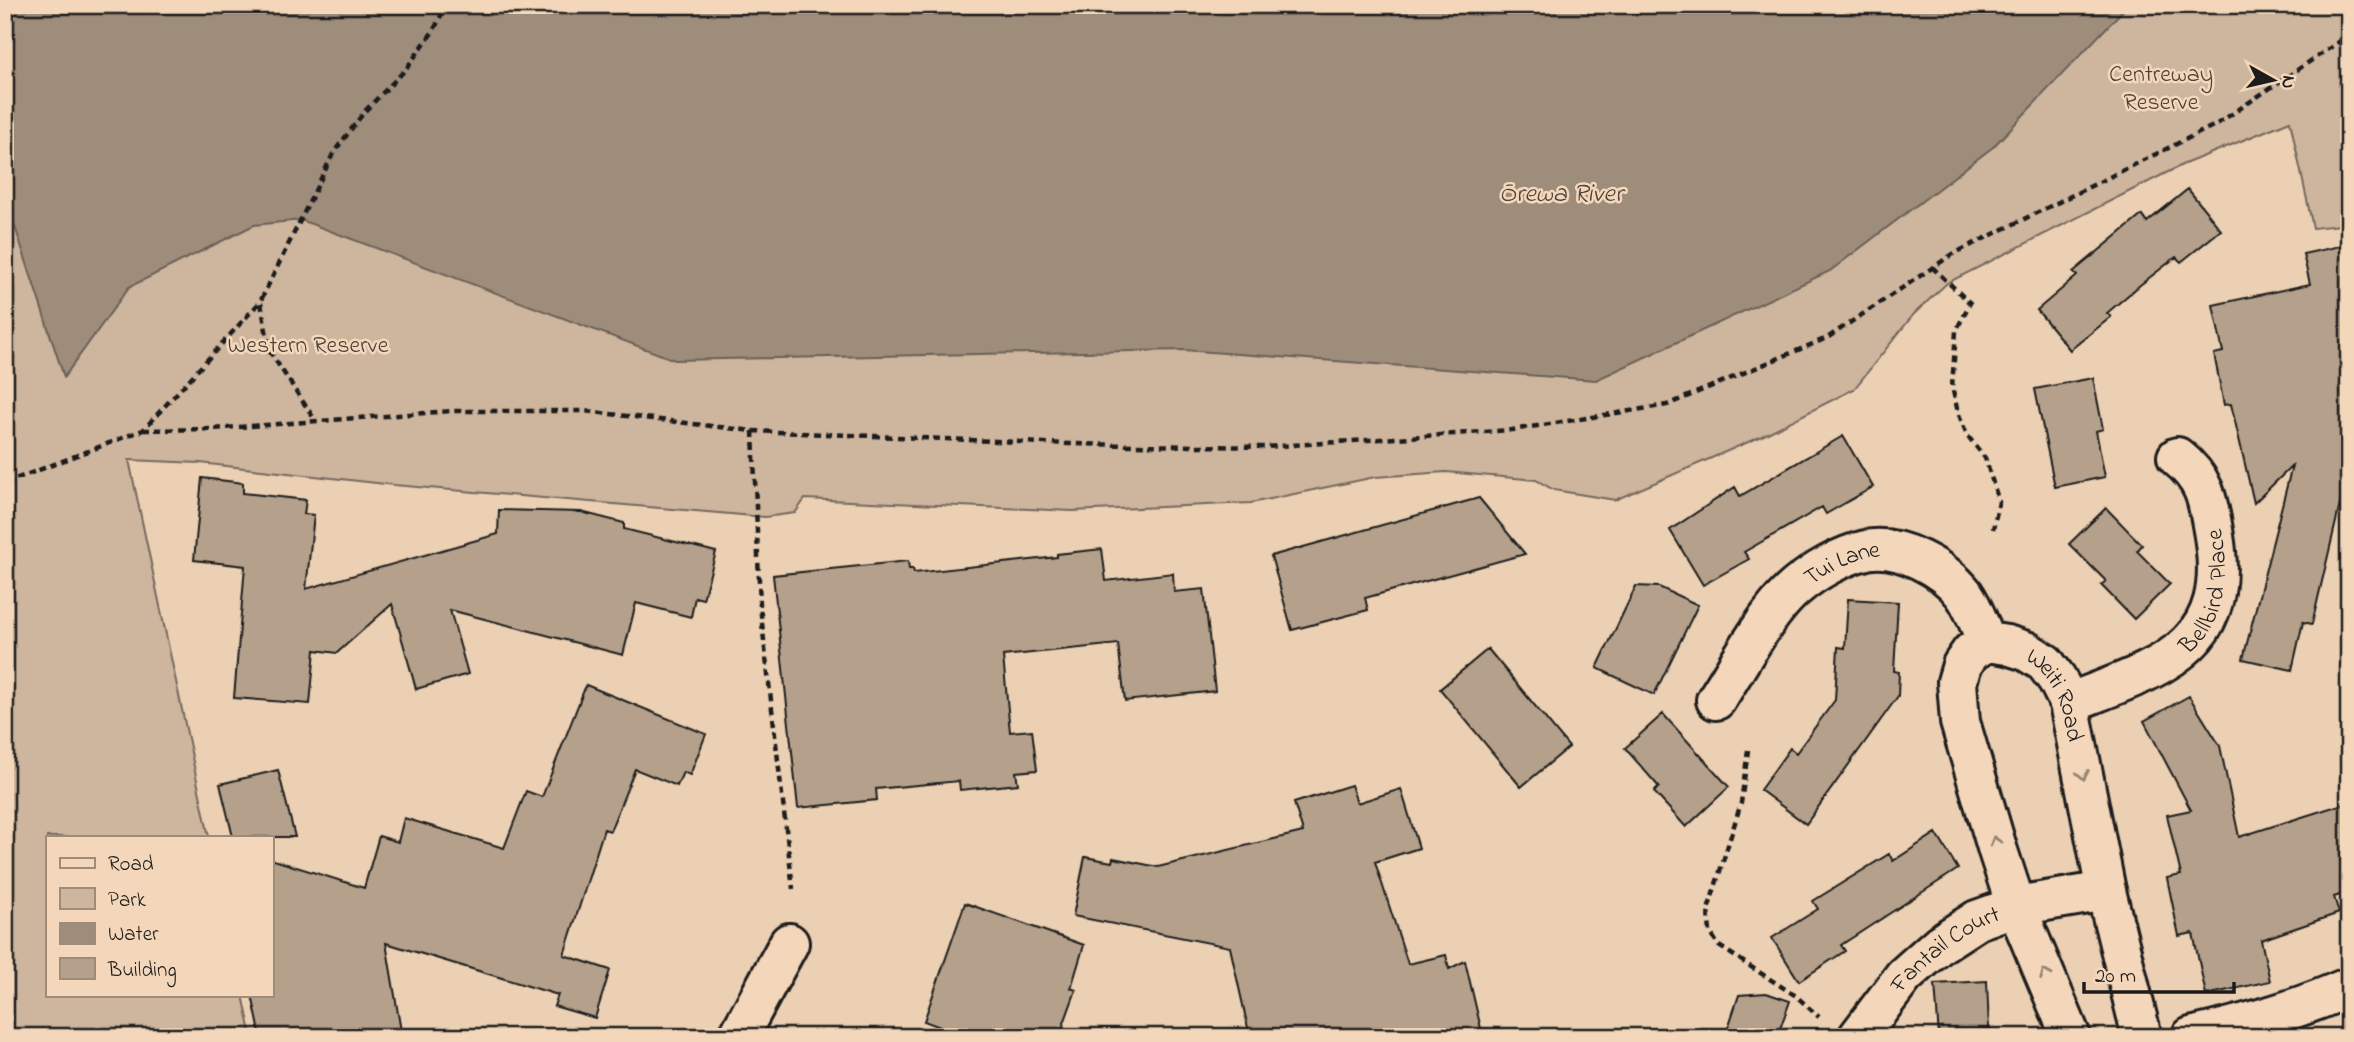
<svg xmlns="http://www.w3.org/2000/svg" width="2354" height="1042" font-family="'Indie Flower',sans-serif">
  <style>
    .green { fill: #cdb59e; stroke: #74685d; stroke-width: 2 }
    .water { fill: #9f8d7c; stroke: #6b6056; stroke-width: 2 }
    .building { fill: #b5a18b; stroke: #1c1c1c; stroke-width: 2 }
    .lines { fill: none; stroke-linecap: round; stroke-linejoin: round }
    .street-casing { stroke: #1c1c1c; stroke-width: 44 }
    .path { stroke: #1c1c1c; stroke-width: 4.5; stroke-dasharray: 7 5; stroke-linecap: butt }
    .street { stroke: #f4d7ba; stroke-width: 38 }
    .oneway { stroke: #938373 }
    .labels { text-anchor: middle; stroke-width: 5; stroke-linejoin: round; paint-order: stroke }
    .park-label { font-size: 24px; fill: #48423c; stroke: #f4d7ba }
    .street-label { font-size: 24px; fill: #1c1c1c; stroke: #f4d7ba }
    .water-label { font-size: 26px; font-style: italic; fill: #4a443e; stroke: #f4d7ba }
  </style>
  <rect width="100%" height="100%" fill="#ebd0b4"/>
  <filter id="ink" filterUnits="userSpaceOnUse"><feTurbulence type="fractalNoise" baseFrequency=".0143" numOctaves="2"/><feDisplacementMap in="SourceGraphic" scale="14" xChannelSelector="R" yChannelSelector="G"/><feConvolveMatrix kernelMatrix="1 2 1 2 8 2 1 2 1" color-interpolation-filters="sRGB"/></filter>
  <g filter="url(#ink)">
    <!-- green -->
    <path class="green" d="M5,5H2349V224L2313,228L2290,121L2182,165L1947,283L1914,314L1854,389L1762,436L1615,500L1554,490L1536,480L1446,472L1375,477L1251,503L1072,511L805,499L795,513L765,517L394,485L200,463L129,460L209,837H47V995H243L252,1037H5Z"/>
    <!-- water -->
    <path class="water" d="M5,5H2128L1993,147L1830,271L1596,380L1183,350L675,360L301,220L254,225L129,287L64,377L5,196Z"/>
    <!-- building -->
    <path class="building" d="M2188,189L2221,230L2181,262L2176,257L2140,285L2107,313L2111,317L2070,350L2037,310L2077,276L2073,272L2142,215L2147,222Z
      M2349,244V466L2312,624L2303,622L2292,670L2243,659L2292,466L2254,503L2231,404L2224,405L2214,354L2223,352L2213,305L2310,284L2303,254Z
      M2093,378L2103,429L2096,431L2105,477L2055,487L2035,389Z
      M1843,436L1873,487L1826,514L1822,507L1744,552L1749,559L1703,585L1670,530L1735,487L1740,496Z
      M202,478L243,483V493L306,500L304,514L314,515L306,589L498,534L499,510L581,512L624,523V529L716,552L703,599L695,597L691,617L636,603L623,655L450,610L468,674L416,689L392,604L337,653L315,650L310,704L234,698L245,566L194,560Z
      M1479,498L1525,554L1365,598L1368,610L1292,630L1271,556Z
      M2106,508L2142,545L2137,551L2170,584L2134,619L2101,585L2106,581L2069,544Z
      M1102,549L1106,581L1173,573L1174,592L1204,589L1215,691L1125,701L1118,644L1003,656L1010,732L1032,730L1037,770L1016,772L1018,784L960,790L959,781L876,789L877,800L798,808L773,575L908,561L909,569H913L914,573L1057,557V554Z
      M1636,586L1659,587L1698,605L1654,695L1597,668Z
      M1848,599L1898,602L1894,671L1899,672L1898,696L1806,824L1760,790L1790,748L1796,753L1835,700L1838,647L1845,648Z
      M1488,649L1569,747L1521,787L1440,689Z
      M586,685L706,734L690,775L683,772L677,786L635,769L610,831L604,829L564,955L610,970L595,1018L554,1006L558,995L386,943L402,1037H261L252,995H271V859L364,888L379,836L398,842L404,818L504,848L526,791L542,797Z
      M2189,696L2220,746L2239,837L2349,802V892L2334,897L2339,913L2261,940L2270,981L2206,995L2193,933L2179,936L2167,878L2181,875L2167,815L2191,810L2144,721Z
      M1663,714L1729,787L1686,827L1654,792L1659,787L1625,748Z
      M278,770L295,837H233L220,784Z
      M1351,785L1357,803L1401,789L1419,848L1375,862L1408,964L1446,955L1449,969L1465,961L1483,1037H1250L1230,947L1073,916L1085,857L1112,862L1113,858L1158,867L1303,832L1294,803Z
      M1936,833L1958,869L1841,945L1845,951L1799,981L1772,938L1818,909L1813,901L1889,854L1893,861Z
      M965,903L1084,945L1071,988L1076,990L1059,1037H967L924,1021Z
      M1987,981L1989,1030H1981V1037H1939L1935,984Z
      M1766,993L1790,1001L1777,1037H1725L1739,995Z"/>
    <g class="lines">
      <!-- street casing -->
      <g class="street-casing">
        <g id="street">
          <path id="s1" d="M1716,700C1737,668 1767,611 1796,587C1815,571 1841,556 1866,550C1899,543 1945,569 1964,594C1974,608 1980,627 1987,642"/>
          <path id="s2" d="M2069,703C2157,668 2233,651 2214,536C2208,501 2206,480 2177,457"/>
          <path d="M738,1037L789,943"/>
          <path id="s3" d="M1858,1037L1904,976L1940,944L1977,920L2016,906L2106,891"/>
          <path id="s4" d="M2071,1037L2016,906L1998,851L1960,722L1957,682L1962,665L1971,652L1987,642L2007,645L2026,651L2045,663L2057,679L2069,703L2106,891L2142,1037"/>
          <path d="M2191,1037C2246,1024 2297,1010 2349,987"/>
        </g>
      </g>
      <!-- path -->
      <path class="path" d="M1932,267L1970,303L1956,331L1952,387L1958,412L1967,435L1985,458L1999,502L1993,529
        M261,303L270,352L315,420
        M143,430L212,429L451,411H585L753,431L1069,444L1265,447L1512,430L1667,405L1827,338L1953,254L2217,124L2349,35
        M753,431L760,606L793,889
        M5,483L143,430L260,302L334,152L365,111L406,69L434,30L446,5
        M1748,750L1741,803L1708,910L1710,932L1719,946L1796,996L1819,1017"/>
      <!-- street -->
      <use href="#street" class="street"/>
    </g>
    <!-- one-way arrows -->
    <defs><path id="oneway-chevron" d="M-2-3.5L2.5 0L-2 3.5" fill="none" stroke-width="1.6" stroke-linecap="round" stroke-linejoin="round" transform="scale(1.75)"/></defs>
    <g class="oneway">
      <use href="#oneway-chevron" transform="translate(2083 775) rotate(79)"/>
      <use href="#oneway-chevron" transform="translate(1995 841) rotate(-107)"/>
      <use href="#oneway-chevron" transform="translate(2045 974) rotate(-113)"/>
    </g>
  </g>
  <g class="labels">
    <!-- park labels -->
    <g class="park-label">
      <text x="2161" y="81">Centreway<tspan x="2161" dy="28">Reserve</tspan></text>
      <text x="308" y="352">Western Reserve</text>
    </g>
    <!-- street labels -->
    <g class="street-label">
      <text dy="8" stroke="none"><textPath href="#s1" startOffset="192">Tui Lane</textPath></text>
      <text dy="8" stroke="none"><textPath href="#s2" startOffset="191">Bellbird Place</textPath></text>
      <text dy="8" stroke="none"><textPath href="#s4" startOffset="523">Weiti Road</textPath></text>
      <text dy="8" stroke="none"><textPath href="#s3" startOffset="126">Fantail Court</textPath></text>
    </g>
    <!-- water labels -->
    <g class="water-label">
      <text x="1561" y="201">Ōrewa River</text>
    </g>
  </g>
  <!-- margin -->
  <rect width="2354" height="1042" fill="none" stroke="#f4d7ba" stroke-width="28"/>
  <rect x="14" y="14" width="2326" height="1014" fill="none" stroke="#1c1c1c" stroke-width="2.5" filter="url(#ink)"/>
  <!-- legend -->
  <rect x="46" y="836" width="228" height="161" fill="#f4d7ba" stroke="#9e8c7b" stroke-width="2"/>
  <rect x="60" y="858" width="35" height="10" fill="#f4d7ba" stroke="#9e8c7b" stroke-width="2"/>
  <text x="108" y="870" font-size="21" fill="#1c1c1c">Road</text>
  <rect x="60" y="888" width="35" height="21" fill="#cdb59e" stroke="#9e8c7b" stroke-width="2"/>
  <text x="108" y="906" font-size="21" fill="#1c1c1c">Park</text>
  <rect x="60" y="923" width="35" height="21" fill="#9f8d7c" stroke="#9e8c7b" stroke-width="2"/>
  <text x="108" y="940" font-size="21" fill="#1c1c1c">Water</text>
  <rect x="60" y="958" width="35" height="21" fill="#b5a18b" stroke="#9e8c7b" stroke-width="2"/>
  <text x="108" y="976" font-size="21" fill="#1c1c1c">Building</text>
  <!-- north arrow -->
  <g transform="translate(2273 80) rotate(98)" stroke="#f4d7ba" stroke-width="5" paint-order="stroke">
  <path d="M0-5L12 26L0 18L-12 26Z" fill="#1c1c1c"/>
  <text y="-10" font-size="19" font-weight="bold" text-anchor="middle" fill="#1c1c1c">N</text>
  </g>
  <!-- scale -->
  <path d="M2084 982v10h150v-10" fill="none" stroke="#1c1c1c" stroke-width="3.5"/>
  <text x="2095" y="982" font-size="21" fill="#1c1c1c" stroke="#f4d7ba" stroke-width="5" paint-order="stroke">20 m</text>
</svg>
